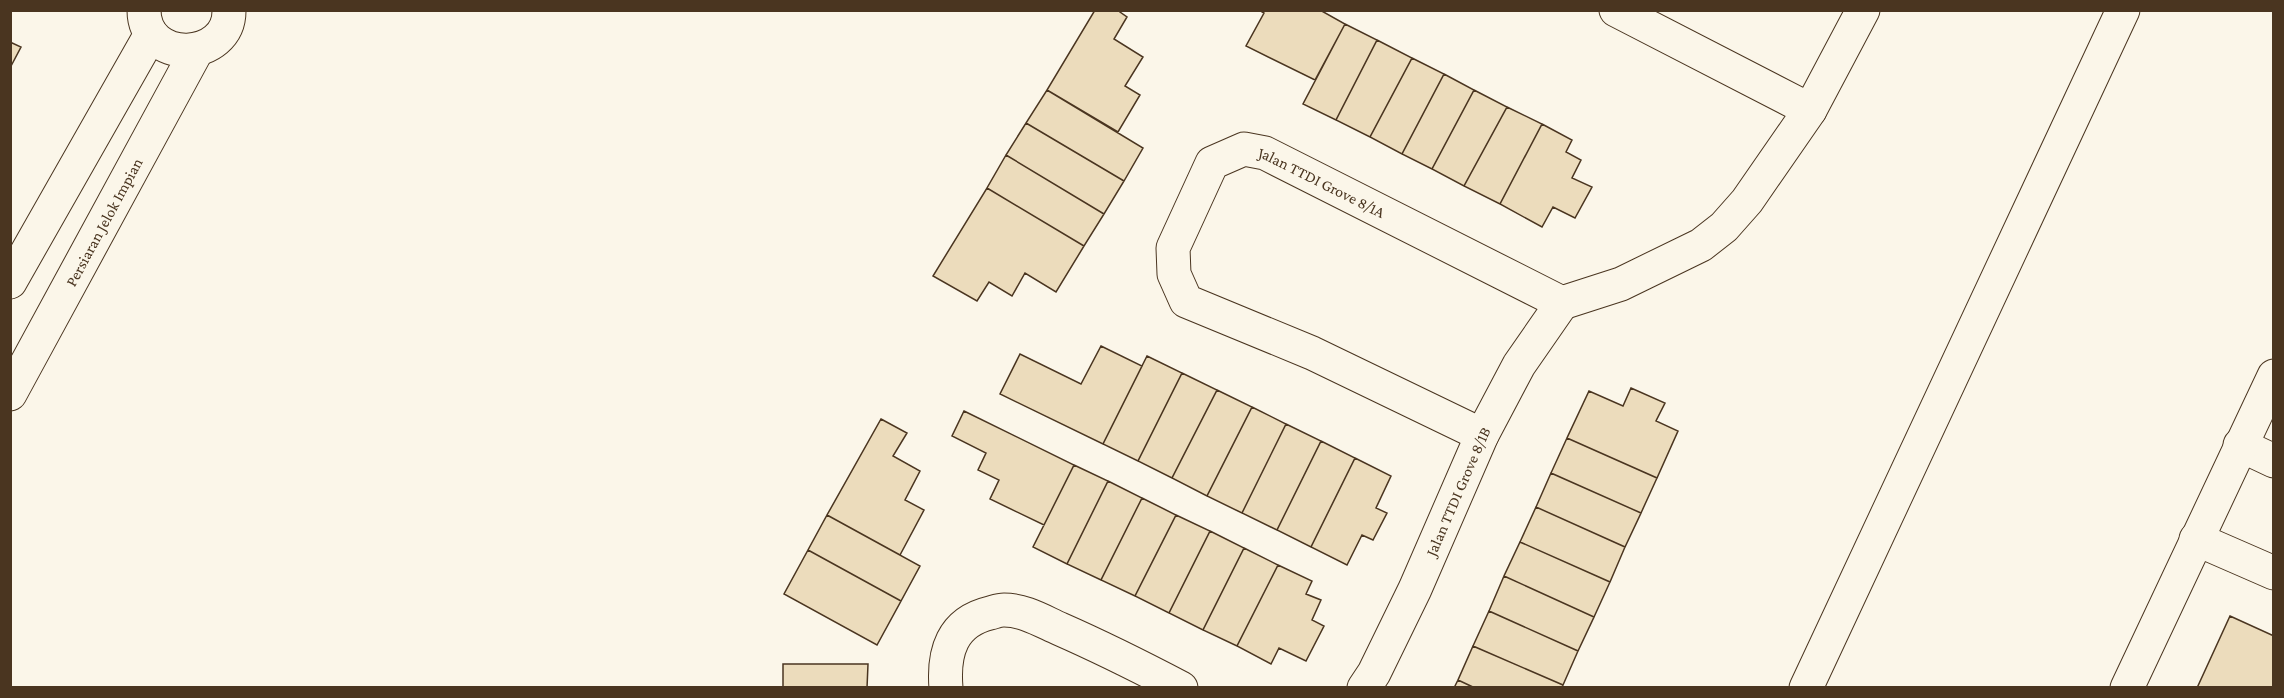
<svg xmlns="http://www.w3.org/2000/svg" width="2284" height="698" font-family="'Crimson Pro',serif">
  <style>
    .building { fill: #ecdcbc; stroke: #4a3520; stroke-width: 1.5 }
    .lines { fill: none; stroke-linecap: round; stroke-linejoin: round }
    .minor-casing { stroke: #4a3520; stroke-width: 35 }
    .minor { stroke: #fbf6e9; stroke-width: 33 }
    .labels { text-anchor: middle; stroke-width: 4.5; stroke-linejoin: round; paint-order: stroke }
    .street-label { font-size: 16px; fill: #4a3520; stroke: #fbf6e9 }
  </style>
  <rect width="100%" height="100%" fill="#fbf6e9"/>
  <!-- building -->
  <path class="building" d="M1095,10H1117L1127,17L1114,39L1143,57L1125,86L1140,95L1118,132L1047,90Z
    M1259,10H1320L1345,24L1315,80L1246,46L1264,13Z
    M1345,24L1377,40L1336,120L1303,104Z
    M1377,40L1412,58L1370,137L1336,120Z
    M10,42L21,47L10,68Z
    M1412,58L1444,74L1402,154L1370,137Z
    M1444,74L1474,90L1432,169L1402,154Z
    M1047,90L1143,148L1124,181L1026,123Z
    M1474,90L1507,107L1464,186L1432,169Z
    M1507,107L1542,124L1500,204L1464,186Z
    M1026,123L1124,181L1104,214L1006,155Z
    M1542,124L1572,140L1566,152L1581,160L1572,178L1592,187L1575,218L1553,207L1542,227L1500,204Z
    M1006,155L1104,214L1084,246L987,188Z
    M987,188L1084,246L1056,292L1025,273L1012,296L989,282L977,301L933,276Z
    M1101,346L1142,366L1103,444L1000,394L1020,354L1081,384Z
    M1147,356L1182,373L1138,461L1103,444Z
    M1182,373L1217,390L1172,478L1138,461Z
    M1631,388L1665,403L1656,421L1678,431L1657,478L1567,438L1589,391L1623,406Z
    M1217,390L1252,407L1207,496L1172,478Z
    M1252,407L1286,424L1242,513L1207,496Z
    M964,411L1074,465L1044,525L990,499L999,480L978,470L986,453L952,436Z
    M881,419L907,433L893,456L920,471L905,500L924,510L900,555L827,515Z
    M1286,424L1321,441L1277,530L1242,513Z
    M1567,438L1657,478L1641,513L1551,473Z
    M1321,441L1355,458L1311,547L1277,530Z
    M1355,458L1391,476L1376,508L1387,513L1373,540L1362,535L1347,565L1311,547Z
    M1074,465L1108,481L1067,564L1033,547Z
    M1551,473L1641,513L1625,547L1536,507Z
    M1108,481L1142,498L1101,580L1067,564Z
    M1142,498L1176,515L1135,596L1101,580Z
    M1536,507L1625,547L1610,582L1520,542Z
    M827,515L920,566L901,601L808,550Z
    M1176,515L1210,531L1169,613L1135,596Z
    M1210,531L1244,548L1203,630L1169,613Z
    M1520,542L1610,582L1594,617L1504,576Z
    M1244,548L1278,565L1237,646L1203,630Z
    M808,550L901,601L877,645L784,594Z
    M1278,565L1312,581L1306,594L1321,600L1312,620L1324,626L1306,661L1279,648L1271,664L1237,646Z
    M1504,576L1594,617L1578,651L1489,611Z
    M1489,611L1578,651L1563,685L1473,646Z
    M2230,616L2274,636V688H2197Z
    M1473,646L1563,685L1562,688H1475L1458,680Z
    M783,664H868L867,688H783Z
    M1458,680L1475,688H1454Z"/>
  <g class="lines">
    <!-- minor casing -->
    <g class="minor-casing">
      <g id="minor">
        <path d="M144,10C144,65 230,62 229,10"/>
        <path d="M1616,10L1810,110"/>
        <path d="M10,282L151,34"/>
        <path d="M1562,303L1621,284L1701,245L1724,227L1747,201L1810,110L1863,10"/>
        <path id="s1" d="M10,394L197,50"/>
        <path id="s2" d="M1482,435L1312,353L1186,301L1174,274L1173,248L1212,163L1244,149L1265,153L1562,303"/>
        <path d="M2240,445L2274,461"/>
        <path d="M2196,539L2274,573"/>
        <path d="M946,688C943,652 952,622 990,613C994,612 999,610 1004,610C1024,610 1042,621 1060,629C1101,647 1141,667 1181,688"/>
        <path id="s3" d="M1364,688L1374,673L1415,589L1482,435L1519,365L1562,303"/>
        <path d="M1806,688L2123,10"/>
        <path d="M2127,688L2274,376"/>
      </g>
    </g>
    <!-- minor -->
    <use href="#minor" class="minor"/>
  </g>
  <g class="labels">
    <!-- street labels -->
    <g class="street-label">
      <text dy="6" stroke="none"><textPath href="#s2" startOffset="594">Jalan TTDI Grove 8/1A</textPath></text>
      <text dy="6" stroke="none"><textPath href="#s1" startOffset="196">Persiaran Jelok Impian</textPath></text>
      <text dy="6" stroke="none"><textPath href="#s3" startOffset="218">Jalan TTDI Grove 8/1B</textPath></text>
    </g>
  </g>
  <!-- border -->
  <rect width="2284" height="698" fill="none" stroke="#4a3520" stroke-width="24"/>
</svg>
